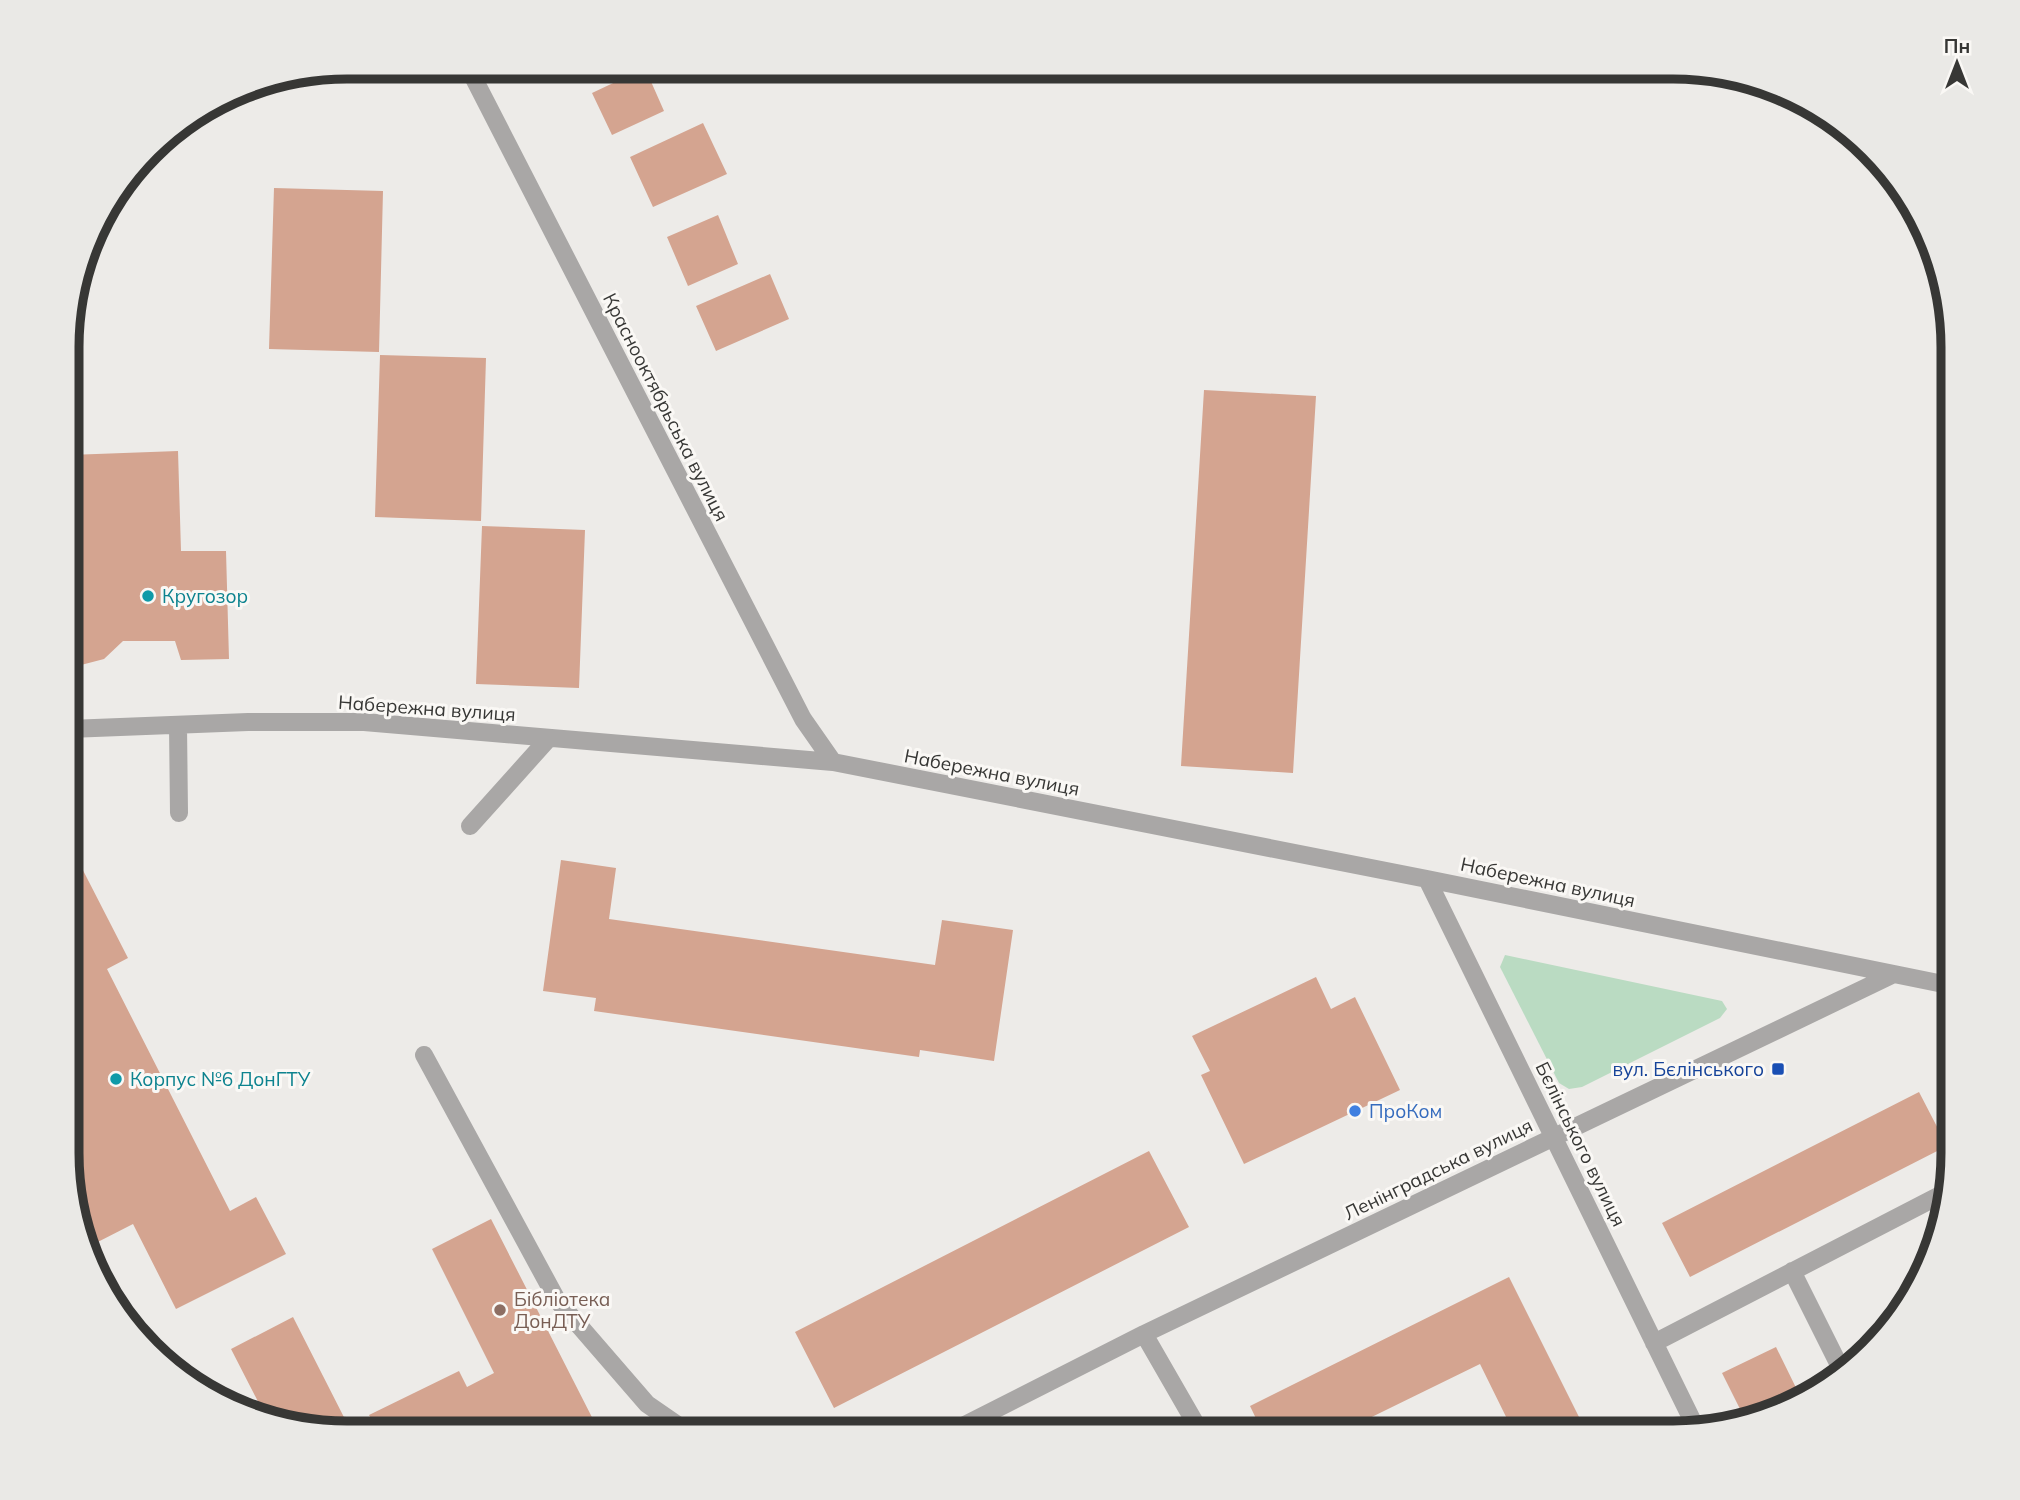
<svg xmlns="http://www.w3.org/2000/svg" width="2020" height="1500" font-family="Mulish,sans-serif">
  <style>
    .green { fill: #badbc2 }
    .building { fill: #d4a490 }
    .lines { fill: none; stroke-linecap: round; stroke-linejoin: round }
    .minor { stroke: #a9a7a6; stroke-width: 18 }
    .culture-dot { fill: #0f9aa8; stroke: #faf8f5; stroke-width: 2.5 }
    .transit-dot { fill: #1a4fb4; stroke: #faf8f5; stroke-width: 2.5 }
    .shop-dot { fill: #3f7fe0; stroke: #faf8f5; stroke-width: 2.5 }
    .education-dot { fill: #8d6e63; stroke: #faf8f5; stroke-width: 2.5 }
    .labels { text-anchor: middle; stroke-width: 6; stroke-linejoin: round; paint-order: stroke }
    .street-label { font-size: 19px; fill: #373735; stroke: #faf8f5 }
    .culture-label { font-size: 19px; fill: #0d838f; stroke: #faf8f5; text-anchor: start }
    .transit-label { font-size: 19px; fill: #164399; stroke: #faf8f5; text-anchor: end }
    .shop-label { font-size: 19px; fill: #366cbe; stroke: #faf8f5; text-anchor: start }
    .education-label { font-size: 19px; fill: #785e54; stroke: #faf8f5; text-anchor: start }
    .rim { fill: none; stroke: #373735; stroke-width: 9 }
  </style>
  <rect width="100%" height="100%" fill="#edebe8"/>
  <!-- green -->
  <path class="green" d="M1505,955L1722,1001L1727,1009L1720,1018L1582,1087L1569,1089L1559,1083L1500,967Z"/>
  <!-- building -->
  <path class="building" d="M584,67H608L588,76Z
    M645,68L664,111L612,135L592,93Z
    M703,123L727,174L653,207L630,157Z
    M274,188L383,191L379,352L269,349Z
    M718,215L738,264L688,286L667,237Z
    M770,274L789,319L716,351L696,306Z
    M380,355L486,358L481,521L375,517Z
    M1204,390L1316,396L1293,773L1181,766Z
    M178,451L181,551H226L229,659L181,660L175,641H123L104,659L81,665L69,664V455Z
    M482,526L585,530L579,688L476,684Z
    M69,843L128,958L107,969L230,1211L256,1197L286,1254L176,1309L133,1224L88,1247L69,1189Z
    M561,860L616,868L609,919L935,965L942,920L1013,930L994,1061L920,1050L919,1057L594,1011L596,998L543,991Z
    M1316,977L1331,1009L1355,997L1400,1090L1244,1164L1201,1075L1210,1071L1192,1036Z
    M1919,1092L1947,1146L1690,1277L1662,1223Z
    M1149,1151L1189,1227L834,1408L795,1332Z
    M491,1219L600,1433H368L377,1429L369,1415L459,1371L467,1387L494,1373L432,1249Z
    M1509,1277L1587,1433H1514L1480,1364L1339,1433H1263L1250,1406Z
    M293,1317L352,1433H329L268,1421L231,1349Z
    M1776,1347L1802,1400L1797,1404L1744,1417L1722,1373Z"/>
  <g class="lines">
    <!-- minor -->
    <path class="minor" d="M468,67L803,719L833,762
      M178,725L179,813
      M69,729L248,722H364L833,762L1427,879L1894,974
      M470,826L549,738
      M1427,879L1696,1428
      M424,1055L557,1300L647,1404L689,1433
      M1792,1271L1841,1369
      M1144,1334L1201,1433
      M1654,1343L1948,1191
      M949,1433L1144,1334L1894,974L1953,986
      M1465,1433H1466"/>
  </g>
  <!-- markers -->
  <g class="culture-dot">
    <circle cx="148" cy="596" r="7"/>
    <circle cx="116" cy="1079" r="7"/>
  </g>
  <rect class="transit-dot" x="1771" y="1062" width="14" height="14" rx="3.5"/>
  <circle class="shop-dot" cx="1355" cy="1111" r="7"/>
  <circle class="education-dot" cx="500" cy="1310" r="7"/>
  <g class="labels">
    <!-- street labels -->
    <g class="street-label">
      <text transform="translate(666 407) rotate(63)" y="7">Краснооктябрьська вулиця</text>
      <text transform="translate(427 708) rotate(4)" y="7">Набережна вулиця</text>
      <text transform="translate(992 772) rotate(11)" y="7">Набережна вулиця</text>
      <text transform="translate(1548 882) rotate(12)" y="7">Набережна вулиця</text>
      <text transform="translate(1581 1144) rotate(64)" y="7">Бєлінського вулиця</text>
      <text transform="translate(1438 1169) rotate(-26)" y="7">Ленінградська вулиця</text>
    </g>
    <!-- culture labels -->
    <g class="culture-label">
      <text x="162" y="603">Кругозор</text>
      <text x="130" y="1086">Корпус №6 ДонГТУ</text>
    </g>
    <!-- transit labels -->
    <g class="transit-label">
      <text x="1764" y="1076">вул. Бєлінського</text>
    </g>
    <!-- shop labels -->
    <g class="shop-label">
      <text x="1369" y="1118">ПроКом</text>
    </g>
    <!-- education labels -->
    <g class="education-label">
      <text x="514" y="1306">Бібліотека<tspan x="514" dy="22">ДонДТУ</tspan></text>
    </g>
  </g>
  <!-- crop -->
  <path d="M0 0H2020V1500H0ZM347 79H1673A268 268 0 0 1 1941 347V1153A268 268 0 0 1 1673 1421H347A268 268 0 0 1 79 1153V347A268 268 0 0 1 347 79Z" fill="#eae9e6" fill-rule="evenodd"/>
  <path class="rim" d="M347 79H1673A268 268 0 0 1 1941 347V1153A268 268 0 0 1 1673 1421H347A268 268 0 0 1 79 1153V347A268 268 0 0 1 347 79Z"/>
  <!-- north arrow -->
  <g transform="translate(1957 63)" stroke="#faf8f5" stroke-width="5" paint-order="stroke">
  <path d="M0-5L12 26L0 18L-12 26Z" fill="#373735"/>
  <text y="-10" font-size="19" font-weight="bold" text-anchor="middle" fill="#373735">Пн</text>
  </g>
</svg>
